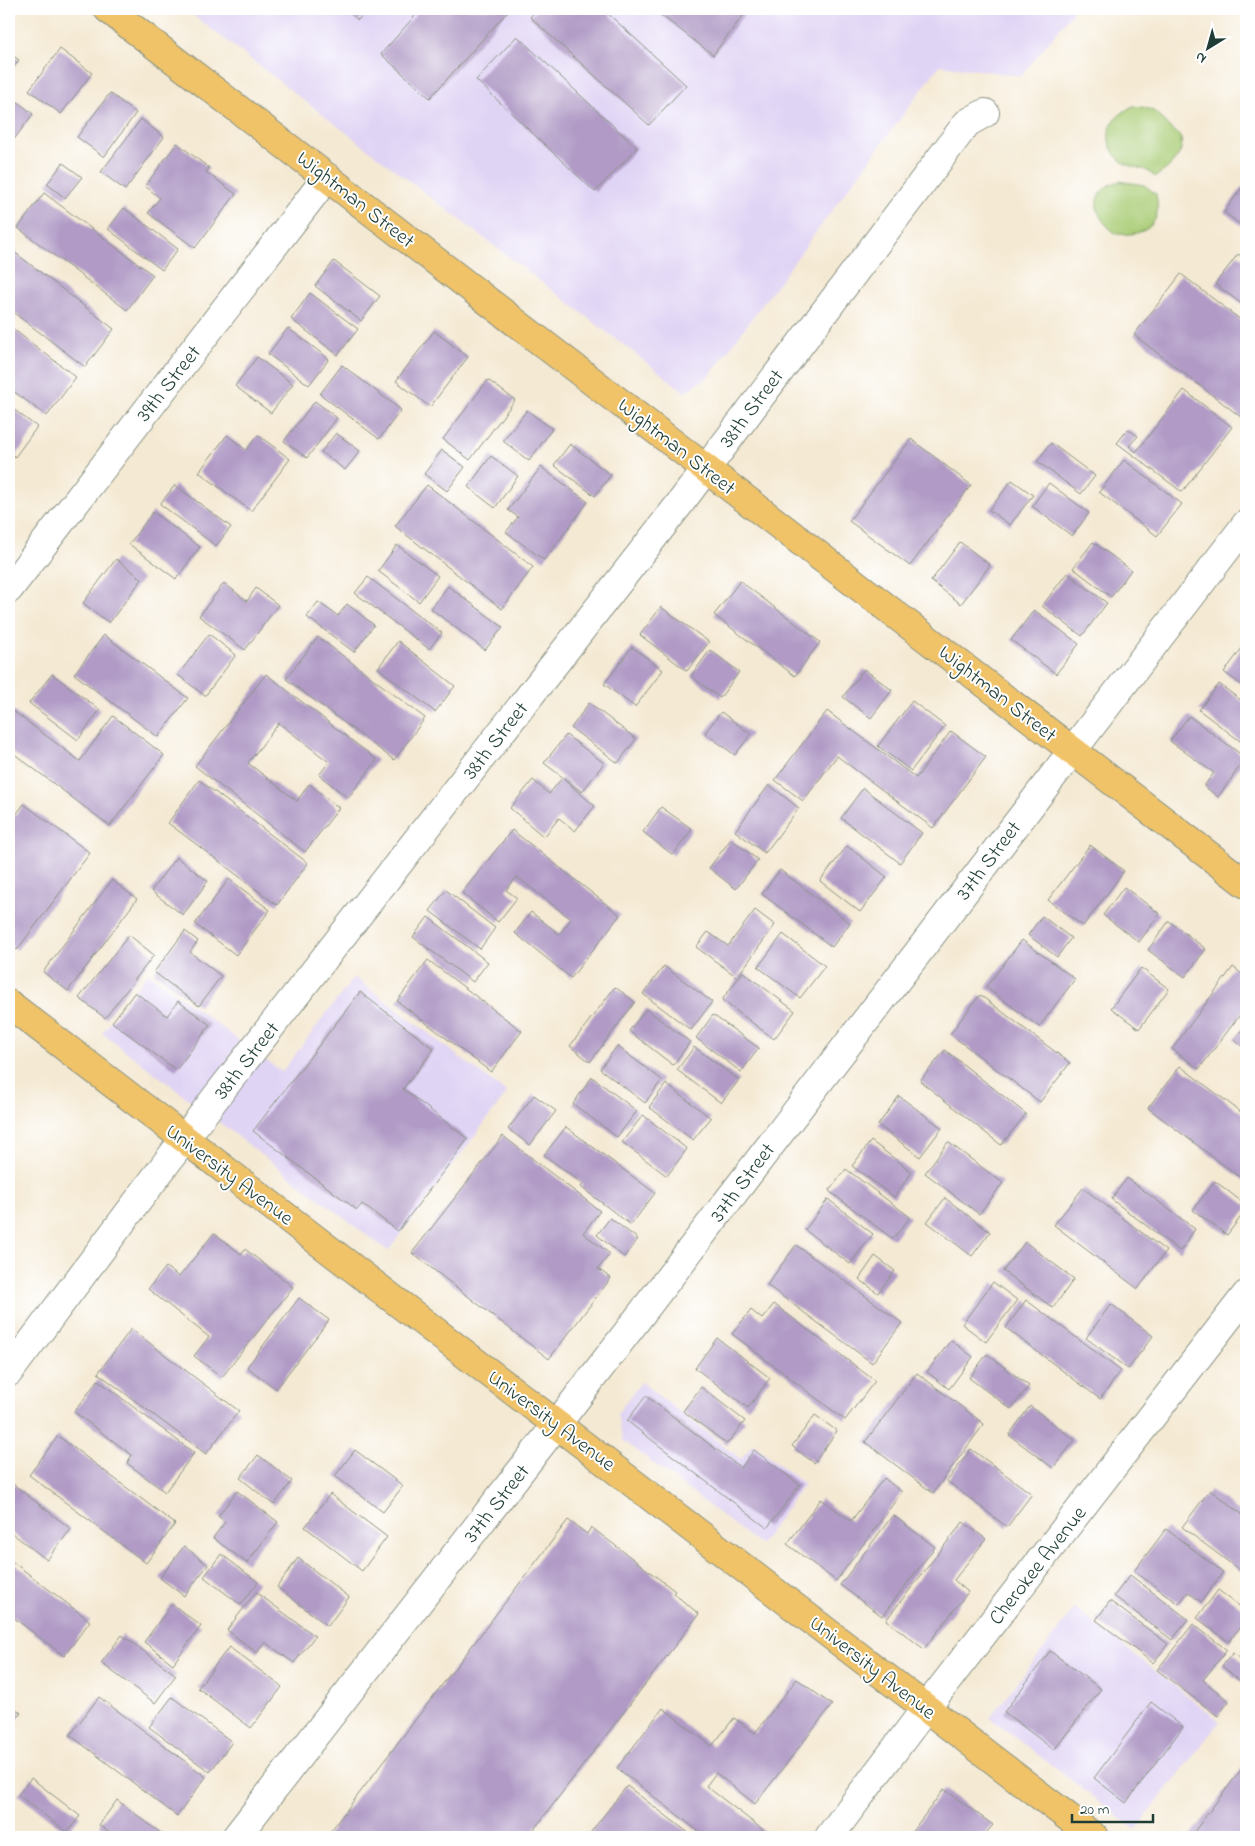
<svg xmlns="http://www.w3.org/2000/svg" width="1255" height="1846" font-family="'Indie Flower',sans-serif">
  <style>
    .built { fill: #e0d4f4 }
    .green { fill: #a9cc75; stroke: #648454 }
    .building { fill: #b19bc6 }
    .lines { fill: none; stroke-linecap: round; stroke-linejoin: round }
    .minor-casing { stroke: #8a9384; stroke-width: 30 }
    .major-casing { stroke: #8a9384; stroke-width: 30 }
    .minor { stroke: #fff; stroke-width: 28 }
    .major { stroke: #f0c369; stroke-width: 28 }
    .labels { text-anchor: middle; stroke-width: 4; stroke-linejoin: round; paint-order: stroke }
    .street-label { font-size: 21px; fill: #1f3d34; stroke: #fff }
  </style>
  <rect width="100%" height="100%" fill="#fff"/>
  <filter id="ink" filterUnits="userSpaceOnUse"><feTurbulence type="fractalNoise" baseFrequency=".02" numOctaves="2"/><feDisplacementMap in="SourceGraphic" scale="10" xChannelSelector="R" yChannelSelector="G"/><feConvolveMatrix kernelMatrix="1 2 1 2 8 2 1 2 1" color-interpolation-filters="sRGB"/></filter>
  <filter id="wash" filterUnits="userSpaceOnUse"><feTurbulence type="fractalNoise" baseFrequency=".0096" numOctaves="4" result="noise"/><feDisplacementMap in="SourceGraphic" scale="20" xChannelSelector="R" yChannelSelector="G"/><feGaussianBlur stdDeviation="1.12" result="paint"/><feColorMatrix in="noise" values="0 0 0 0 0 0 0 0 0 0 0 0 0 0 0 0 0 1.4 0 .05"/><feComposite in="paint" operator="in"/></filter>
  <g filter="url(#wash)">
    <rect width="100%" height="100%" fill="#f4e9d3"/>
    <!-- built -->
    <path class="built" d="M185,9H1075L1021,76L940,65L710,375L685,392Z
      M148,973L282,1072L354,977L507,1093L388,1251L102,1033Z
      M641,1382L741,1459L753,1444L804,1484L760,1545L623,1440L617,1414Z
      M1075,1608L1220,1721L1136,1830L990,1718Z"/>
    <!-- green -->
    <path class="green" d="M1133,106C1154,108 1155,111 1168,126C1172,129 1178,133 1180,137C1188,153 1166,171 1155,177C1143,165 1136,170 1124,163C1117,159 1112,151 1110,145C1104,126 1118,114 1133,106Z
      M1120,181L1144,185L1156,194C1163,226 1145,236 1117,234C1093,218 1086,191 1120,181Z"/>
    <g id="blocks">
      <!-- building -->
      <path class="building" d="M344,9H368L358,20Z
        M421,9H510L430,98L381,54Z
        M538,9H603L686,85L649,125L530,17Z
        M653,9H748L713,55Z
        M517,36L637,148L595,192L476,80Z
        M60,49L92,73L61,114L29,90Z
        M9,53L19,60L9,74Z
        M110,93L136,113L104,157L77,137Z
        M9,95L33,114L9,146Z
        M141,119L164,137L125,190L101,172Z
        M177,143L209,168L206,172L236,194L195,248L148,213L160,198L145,186Z
        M63,163L82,177L65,198L47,184Z
        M1246,182V229L1224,212Z
        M44,193L153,275L127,310L18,228Z
        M124,208L178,249L162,270L108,229Z
        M9,248L114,329L85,367L9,309Z
        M1238,254L1246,260V307L1215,284Z
        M334,261L380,296L361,321L315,286Z
        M1181,274L1246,324V421L1134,335Z
        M310,293L358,329L338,355L291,319Z
        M9,326L76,377L47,416L9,388Z
        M288,328L329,359L309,385L268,354Z
        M434,331L468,357L430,407L396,381Z
        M257,357L293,384L271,413L235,386Z
        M342,365L401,410L379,439L320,394Z
        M488,380L515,400L470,460L443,439Z
        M1184,390L1232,427L1182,492L1117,443L1128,429L1138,436L1129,446L1136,452Z
        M315,401L337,418L307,458L284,441Z
        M9,406L37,427L15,457L9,452Z
        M527,410L552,429L529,461L503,441Z
        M336,433L360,451L345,470L321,452Z
        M227,435L246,450L258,435L290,459L251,511L199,472Z
        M911,439L971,485L910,566L849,521Z
        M1051,443L1095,476L1081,494L1037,461Z
        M570,444L611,475L595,496L554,465Z
        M442,450L465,467L447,491L424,474Z
        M491,456L518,476L495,508L468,487Z
        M1124,460L1182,504L1157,536L1099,492Z
        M541,467L588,502L544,560L506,532L518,517L508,510Z
        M1012,480L1033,495L1010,525L989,510Z
        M1049,483L1089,513L1072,536L1032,506Z
        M175,485L231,527L216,546L160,504Z
        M427,485L533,567L502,609L395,526Z
        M153,512L200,547L176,579L129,544Z
        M960,542L990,565L961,604L931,581Z
        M1093,542L1131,570L1111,597L1073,568Z
        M397,545L438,576L419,602L378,571Z
        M116,559L142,579L109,623L83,603Z
        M1067,573L1107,603L1082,636L1042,606Z
        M368,577L442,633L429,649L355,593Z
        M740,581L820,642L795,676L714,615Z
        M224,583L247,601L256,588L278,605L245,650L199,616Z
        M448,586L503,627L485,650L431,609Z
        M318,602L338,616L347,604L374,625L354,652L307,617Z
        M661,607L709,642L687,671L640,635Z
        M1034,610L1079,644L1056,674L1011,640Z
        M209,634L236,655L205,696L178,675Z
        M104,635L188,698L158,737L74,674Z
        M318,637L425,718L394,760L286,679Z
        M398,641L455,686L435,712L378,668Z
        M1246,643V688L1224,672Z
        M632,647L663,670L635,707L604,684Z
        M710,650L739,672L720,698L691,676Z
        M864,669L892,690L871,718L843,697Z
        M52,674L100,710L78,740L29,703Z
        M266,674L377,760L348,798L319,775L329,762L279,723L248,763L297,801L309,784L339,808L305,852L195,766Z
        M1219,684L1246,704V741L1244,744L1199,710Z
        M912,701L945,726L911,771L878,746Z
        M589,703L636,739L618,763L571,728Z
        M9,708L80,761L113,716L164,755L110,826L9,750Z
        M827,711L916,778L951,731L986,757L933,828L837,756L803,801L775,780Z
        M721,712L751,734L735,755L705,733Z
        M1189,716L1246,758L1218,797L1204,786L1214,773L1170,741Z
        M566,735L604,763L582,792L544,763Z
        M562,778L595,806L575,831L559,818L544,837L510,808L533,780L549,794Z
        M199,780L308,863L277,905L168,823Z
        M769,785L799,808L765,853L735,831Z
        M863,788L922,833L900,863L841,818Z
        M24,804L90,853L17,950L9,944V824Z
        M661,807L692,829L673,855L643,832Z
        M512,830L620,915L571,978L515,933L531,912L559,934L571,919L517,877L506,890L517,898L498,922L462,893Z
        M731,839L758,860L736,889L709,868Z
        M1090,845L1124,871L1083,926L1048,900Z
        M847,846L887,877L860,912L820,881Z
        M176,857L208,881L183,915L151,891Z
        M780,870L850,923L832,947L762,894Z
        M229,879L270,910L236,955L195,924Z
        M112,880L137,899L68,991L43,972Z
        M1124,887L1160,914L1139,942L1103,915Z
        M446,890L495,928L480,949L430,911Z
        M755,910L775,925L737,977L696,947L708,932L728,946Z
        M1042,916L1071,938L1057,957L1028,935Z
        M428,917L488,962L473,982L413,937Z
        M1169,921L1206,949L1185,977L1148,950Z
        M185,931L198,941L190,952L221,976L199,1006L154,972Z
        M783,934L825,966L800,998L758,967Z
        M129,935L154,955L105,1018L79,998Z
        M1022,940L1075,979L1039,1027L986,987Z
        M428,960L522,1031L491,1072L397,1001Z
        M664,966L712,1002L691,1030L643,994Z
        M1233,967L1246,977V1007L1199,1069L1172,1049Z
        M1141,968L1169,989L1139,1029L1111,1008Z
        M743,972L795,1011L774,1039L722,1000Z
        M615,987L635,1002L590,1062L570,1046Z
        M135,992L167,1016L178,1001L210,1025L176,1070L112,1022Z
        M360,992L434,1049L403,1089L468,1139L398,1231L362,1204L357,1210L253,1131Z
        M980,995L1070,1063L1040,1102L950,1034Z
        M646,1009L690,1042L673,1065L629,1031Z
        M713,1015L759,1048L741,1072L696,1038Z
        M1246,1024V1049L1234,1040Z
        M617,1046L662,1080L645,1103L600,1069Z
        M694,1047L739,1080L721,1103L677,1070Z
        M945,1050L1026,1114L1001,1145L920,1081Z
        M1180,1066L1246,1116V1182L1148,1108Z
        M592,1077L637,1111L617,1137L573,1104Z
        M666,1084L711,1118L693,1140L649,1107Z
        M534,1095L556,1111L530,1145L508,1129Z
        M899,1096L942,1128L920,1157L878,1125Z
        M643,1115L687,1149L667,1176L622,1142Z
        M566,1127L655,1193L631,1225L581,1187L583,1184L544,1155Z
        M503,1136L600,1211L583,1233L610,1254L598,1269L611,1278L549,1359L412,1253Z
        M871,1141L912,1172L894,1197L852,1166Z
        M948,1142L1003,1183L979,1214L925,1173Z
        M846,1169L910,1217L893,1239L829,1191Z
        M1127,1178L1195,1229L1180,1251L1111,1199Z
        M1215,1181L1246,1205V1210L1227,1235L1193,1210Z
        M1083,1188L1166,1251L1138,1289L1054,1225Z
        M945,1198L990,1232L972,1256L927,1222Z
        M828,1199L873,1234L850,1264L805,1230Z
        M610,1218L638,1239L624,1257L597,1235Z
        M214,1233L241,1254L245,1249L293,1287L222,1377L194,1356L209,1337L148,1289L166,1267L179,1277Z
        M1025,1242L1074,1279L1053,1308L1003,1271Z
        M796,1245L902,1323L872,1363L767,1285Z
        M875,1256L895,1271L878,1293L859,1279Z
        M993,1282L1017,1300L986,1342L962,1324Z
        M299,1298L329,1320L276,1389L247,1367Z
        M1026,1300L1121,1371L1100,1399L1006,1328Z
        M774,1304L875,1381L845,1420L732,1334L751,1310L762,1319Z
        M1111,1304L1153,1336L1128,1369L1086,1338Z
        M131,1329L239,1411L206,1454L98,1373Z
        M717,1338L770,1378L748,1408L695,1368Z
        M951,1340L973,1357L949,1389L927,1372Z
        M987,1354L1029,1386L1011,1409L969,1378Z
        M917,1373L984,1424L933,1493L865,1442Z
        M98,1380L194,1453L165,1492L127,1463L132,1455L74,1412Z
        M701,1387L745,1421L727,1444L683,1411Z
        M646,1396L741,1468L754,1450L800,1485L767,1528L627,1421Z
        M1030,1406L1075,1440L1053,1468L1009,1435Z
        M815,1415L837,1431L814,1463L792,1446Z
        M58,1436L175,1524L146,1563L29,1475Z
        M971,1449L1032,1494L1007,1527L947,1481Z
        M355,1450L403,1486L383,1512L335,1476Z
        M258,1455L292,1481L274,1505L240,1478Z
        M884,1478L902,1492L836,1581L787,1544L821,1499L851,1521Z
        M9,1481L71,1529L47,1560L9,1531Z
        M1210,1490L1246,1517V1575L1182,1527Z
        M237,1491L278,1522L247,1563L213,1538L225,1522L218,1516Z
        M330,1494L387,1537L362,1571L305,1527Z
        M893,1515L935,1547L882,1616L840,1585Z
        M568,1520L587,1534L591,1527L675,1591L673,1593L699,1614L528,1837H326Z
        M963,1522L986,1539L954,1580L968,1592L924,1649L886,1620Z
        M1166,1529L1223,1572L1201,1602L1188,1592L1179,1604L1134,1571Z
        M184,1546L208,1565L184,1596L160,1578Z
        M221,1554L258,1582L241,1605L204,1577Z
        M298,1558L349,1597L328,1626L277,1587Z
        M9,1559L90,1621L64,1656L9,1614Z
        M1130,1575L1188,1619L1172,1640L1114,1596Z
        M1218,1590L1246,1611V1619L1229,1642L1197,1618Z
        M256,1592L315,1636L294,1663L265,1642L257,1653L227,1630Z
        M1110,1601L1168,1644L1153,1663L1096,1620Z
        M172,1604L201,1626L173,1664L144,1642Z
        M1193,1624L1227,1650L1203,1680L1229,1701L1218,1716L1157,1670Z
        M122,1635L176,1675L155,1703L101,1663Z
        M229,1647L282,1687L251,1728L198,1688Z
        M1050,1651L1101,1689L1054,1750L1004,1712Z
        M1233,1653L1246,1665V1676L1241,1682L1222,1666Z
        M797,1679L832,1705L755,1804L716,1773L706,1786L767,1833L764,1837H706L617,1768L663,1708L712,1746L734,1718L755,1733Z
        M99,1697L206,1777L177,1816L70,1735Z
        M172,1697L232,1742L210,1772L149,1727Z
        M1151,1702L1183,1727L1126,1803L1094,1778Z
        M9,1703L21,1713L9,1729Z
        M1246,1763V1837H1190Z
        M31,1778L80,1816L67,1832L18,1795Z
        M627,1786L694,1837H587Z
        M944,1789L993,1825L983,1837H908Z
        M117,1800L166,1837H115L99,1825Z"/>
    </g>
  </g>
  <g filter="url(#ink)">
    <use href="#blocks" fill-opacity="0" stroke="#8a9384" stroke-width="1"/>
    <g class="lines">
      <!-- minor casing -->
      <g class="minor-casing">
        <path id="minor" d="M9,589L327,177
          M9,1372L216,1097L678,506L967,123L985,113
          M236,1837L557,1424L1246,524
          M829,1837L926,1708L1246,1295"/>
      </g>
      <!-- major casing -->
      <g class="major-casing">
        <path id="major" d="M108,9L1246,884
          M9,1004L1094,1837"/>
      </g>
      <!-- minor -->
      <use href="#minor" class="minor"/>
      <!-- major -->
      <use href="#major" class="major"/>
    </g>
  </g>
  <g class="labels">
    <!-- street labels -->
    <g class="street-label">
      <text transform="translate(356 199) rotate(38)" y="7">Wightman Street</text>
      <text transform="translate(168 383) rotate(-52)" y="7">39th Street</text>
      <text transform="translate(751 408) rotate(-53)" y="7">38th Street</text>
      <text transform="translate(677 446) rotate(38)" y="7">Wightman Street</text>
      <text transform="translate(998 693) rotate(38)" y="7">Wightman Street</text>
      <text transform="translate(495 740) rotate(-52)" y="7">38th Street</text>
      <text transform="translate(988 860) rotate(-53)" y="7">37th Street</text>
      <text transform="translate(246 1060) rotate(-52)" y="7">38th Street</text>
      <text transform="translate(230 1174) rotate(37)" y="7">University Avenue</text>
      <text transform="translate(742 1182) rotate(-53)" y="7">37th Street</text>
      <text transform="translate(552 1420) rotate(37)" y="7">University Avenue</text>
      <text transform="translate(496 1503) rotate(-52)" y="7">37th Street</text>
      <text transform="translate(1037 1565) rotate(-52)" y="7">Cherokee Avenue</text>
      <text transform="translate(873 1667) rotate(38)" y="7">University Avenue</text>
    </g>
  </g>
  <!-- margin -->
  <rect width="1255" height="1846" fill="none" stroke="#fff" stroke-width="30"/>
  <!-- north arrow -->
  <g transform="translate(1208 48) rotate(217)" stroke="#ffffff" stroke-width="4" paint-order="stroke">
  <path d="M0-4L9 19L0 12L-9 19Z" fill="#1f3d34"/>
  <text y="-8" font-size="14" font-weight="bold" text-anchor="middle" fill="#1f3d34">N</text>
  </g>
  <!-- scale -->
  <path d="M1072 1814v8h81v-8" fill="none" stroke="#1f3d34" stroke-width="2.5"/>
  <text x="1080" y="1814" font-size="15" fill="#1f3d34" stroke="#ffffff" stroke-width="4" paint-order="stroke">20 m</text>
</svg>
